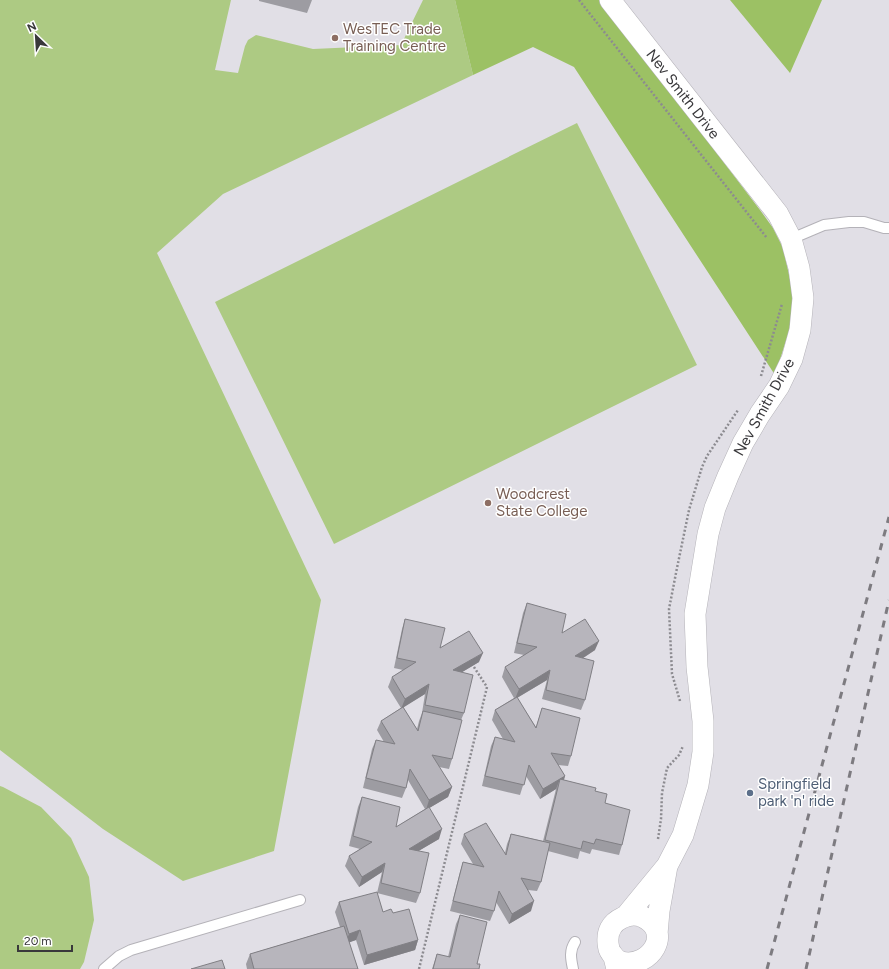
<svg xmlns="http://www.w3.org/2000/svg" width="889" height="969" font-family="Figtree,sans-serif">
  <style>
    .green { fill: #adca83 }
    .forest { fill: #9cc164 }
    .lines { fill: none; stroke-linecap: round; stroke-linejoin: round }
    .lane-casing { stroke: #b4b2b8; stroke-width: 12 }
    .street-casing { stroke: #b4b2b8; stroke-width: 22 }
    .path { stroke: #8c8b90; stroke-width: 2.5; stroke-dasharray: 2 2; stroke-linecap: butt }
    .lane { stroke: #fff; stroke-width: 10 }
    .street { stroke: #fff; stroke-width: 21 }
    .rail { stroke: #7d7b80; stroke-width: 3; stroke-dasharray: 7 7; stroke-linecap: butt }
    .wall { fill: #9d9ca2; fill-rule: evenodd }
    .shaded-wall { fill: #807f84 }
    .building { fill: #b7b5bc; stroke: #807f84 }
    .education-dot { fill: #8d6e63; stroke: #fff; stroke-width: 1.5 }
    .service-dot { fill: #5c6f8a; stroke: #fff; stroke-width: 1.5 }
    .labels { text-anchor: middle; stroke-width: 3; stroke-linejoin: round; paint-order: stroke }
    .education-label { font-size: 15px; fill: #785e54; stroke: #fff; text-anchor: start }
    .street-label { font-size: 15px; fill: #39383b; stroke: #fff }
    .service-label { font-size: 15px; fill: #4e5e75; stroke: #fff; text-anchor: start }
  </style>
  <rect width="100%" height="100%" fill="#e1dfe6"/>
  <!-- green -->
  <path class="green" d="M0,0H231L215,70L238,73L245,46L248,40L256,35L313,49L401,45L423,0H455L473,75L223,194L157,253L321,600L274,851L183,881L103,829L0,750Z
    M577,123L697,365L334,544L215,302Z
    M0,786L3,787L41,807L71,838L89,877L94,920L84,962L80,969H0Z"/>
  <!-- forest -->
  <path class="forest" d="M455,0H600L760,210L773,228L783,248L792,288V322L775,375L574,67L533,47L473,75Z
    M730,0H822L790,73Z"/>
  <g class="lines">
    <!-- lane casing -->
    <g class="lane-casing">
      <path id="lane" d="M791,239L824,225L849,222H864L884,228H889
        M104,969L119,956L131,950L300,900
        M573,969C571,959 569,951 575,942"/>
    </g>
    <!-- street casing -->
    <g class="street-casing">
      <path id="street" d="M610,0L778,214L791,239L799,268L803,298L800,330L792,359L779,386L760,414L743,443L728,476L715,508L708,534L695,614L697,667L703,721V752L698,785L683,835L667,866L626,916
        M657,934L659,911L667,866
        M614,957C616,959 618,961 621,962C650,969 674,932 643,917C636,914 628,915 622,918C611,923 607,932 608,943C608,944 609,949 609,949C610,952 612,954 614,957C615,961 616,965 617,969"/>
    </g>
    <!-- path -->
    <path class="path" d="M579,0L767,238
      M761,376L782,304
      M680,701L672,674L669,609L677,568L689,510L702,467L707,456L738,410
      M658,839L661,819L662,793L667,768L679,755L683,746
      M419,969L487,687L472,664"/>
    <!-- lane -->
    <use href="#lane" class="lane"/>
    <!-- street -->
    <use href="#street" class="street"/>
    <!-- rail -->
    <path class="rail" d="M767,969L889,517
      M806,969L889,600"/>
  </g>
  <!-- wall -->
  <path class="wall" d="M259,0H312L307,13L259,1Z
    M527,603L562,633L595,650L583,658L585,700L581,710L542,699L547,680L517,698L536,727L542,708L571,756L568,766L558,765L565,776L564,780L595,791L605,803L622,845L619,855L592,849L590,854L580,851L578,859L548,851L541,882L537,891L528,890L531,911L509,924L496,902L494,911L490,921L450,911L460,872L463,862L473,864L461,844L464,834L505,853L507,844L511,834L543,841L556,789L540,799L526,776L520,795L482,786L491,746L495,737L503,739L492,720L495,710L514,698L502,677L505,667L524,655L514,653L523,613Z
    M405,619L440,648L479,662L462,672L464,713L461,720L452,759L449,769L439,767L452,787L448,797L429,808L439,839L418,851L420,893L416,903L377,893L383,912L393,913L418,940L415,950L364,965L356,940L349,942L358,969H247L246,964L250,954L340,927L335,912L339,902L377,893L382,872L359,887L345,866L349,856L360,849L349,846L358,807L362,797L396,827L425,809L408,780L406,788L402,798L363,788L372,749L376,740L384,742L377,730L381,721L401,708L388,687L392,677L403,670L394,668L402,629ZM425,694L422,713L419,721L417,729L403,707Z
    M460,915L479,969H432L437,954L448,957L456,924Z"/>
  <!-- shaded-wall -->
  <path class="shaded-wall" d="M599,641L595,650L571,666L575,656Z
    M483,653L479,662L449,680L453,670Z
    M550,670L547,680L515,699L519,689Z
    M429,684L425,694L401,709L405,699Z
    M565,776L562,785L560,779Z
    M560,779L556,789L540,799L543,789Z
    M452,787L448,797L426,810L429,800Z
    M442,829L439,839L405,859L409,849Z
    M385,863L382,872L359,887L362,877Z
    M534,901L531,911L509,924L512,914Z
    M360,930L356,940L345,944L349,934Z
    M418,940L415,950L364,965L367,955Z"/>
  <!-- building -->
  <path class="building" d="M527,603L566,614L562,633L585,619L599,641L575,656L594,661L585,700L546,690L550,670L519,689L505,667L537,647L517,643Z
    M405,619L445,628L440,648L469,631L483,653L453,670L473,675L464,713L425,705L429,684L405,699L392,677L416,662L397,658Z
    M517,697L536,728L542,708L580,718L571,756L551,753L565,776L543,789L529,765L524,785L485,776L495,737L515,742L495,710Z
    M403,707L418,731L423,711L462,720L452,759L432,755L452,787L429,800L410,769L406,788L366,778L376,740L395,744L381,721Z
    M560,779L596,788L595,791L607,794L605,803L630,810L622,845L596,839L594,844L583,841L581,849L545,840Z
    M362,797L400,807L396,827L429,807L442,829L409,849L429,853L420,893L381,883L385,863L362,877L349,856L372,842L353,836Z
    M486,823L506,855L511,834L550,843L541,882L521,878L534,901L512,914L499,891L494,911L453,901L463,862L484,867L464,834Z
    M377,892L383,912L391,909L393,913L409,909L418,940L367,955L360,930L349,934L339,902Z
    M460,915L487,922L477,964H480L479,969H433L437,954L450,957Z
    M344,926L358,969H254L250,954Z
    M222,960L225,969H191Z"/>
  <!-- markers -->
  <g class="education-dot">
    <circle cx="335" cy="38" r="4"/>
    <circle cx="488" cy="503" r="4"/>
  </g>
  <circle class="service-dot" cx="750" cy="793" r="4"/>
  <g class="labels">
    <!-- education labels -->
    <g class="education-label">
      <text x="343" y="34">WesTEC Trade<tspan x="343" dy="17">Training Centre</tspan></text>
      <text x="496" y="499">Woodcrest<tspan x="496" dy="17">State College</tspan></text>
    </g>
    <!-- street labels -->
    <g class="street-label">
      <text transform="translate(683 94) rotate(52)" y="5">Nev Smith Drive</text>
      <text transform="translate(764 407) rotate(-61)" y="5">Nev Smith Drive</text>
    </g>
    <!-- service labels -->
    <g class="service-label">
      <text x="758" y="789">Springfield<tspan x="758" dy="17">park 'n' ride</tspan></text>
    </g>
  </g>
  <!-- north arrow -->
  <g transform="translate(36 36) rotate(335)" stroke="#ffffff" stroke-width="3" paint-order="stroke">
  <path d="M0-3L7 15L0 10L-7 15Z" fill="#39383b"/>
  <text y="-6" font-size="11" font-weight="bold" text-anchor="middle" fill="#39383b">N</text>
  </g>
  <!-- scale -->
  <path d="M18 945v6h54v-6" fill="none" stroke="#39383b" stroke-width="2"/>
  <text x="24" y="945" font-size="12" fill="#39383b" stroke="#ffffff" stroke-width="3" paint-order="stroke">20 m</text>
</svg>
